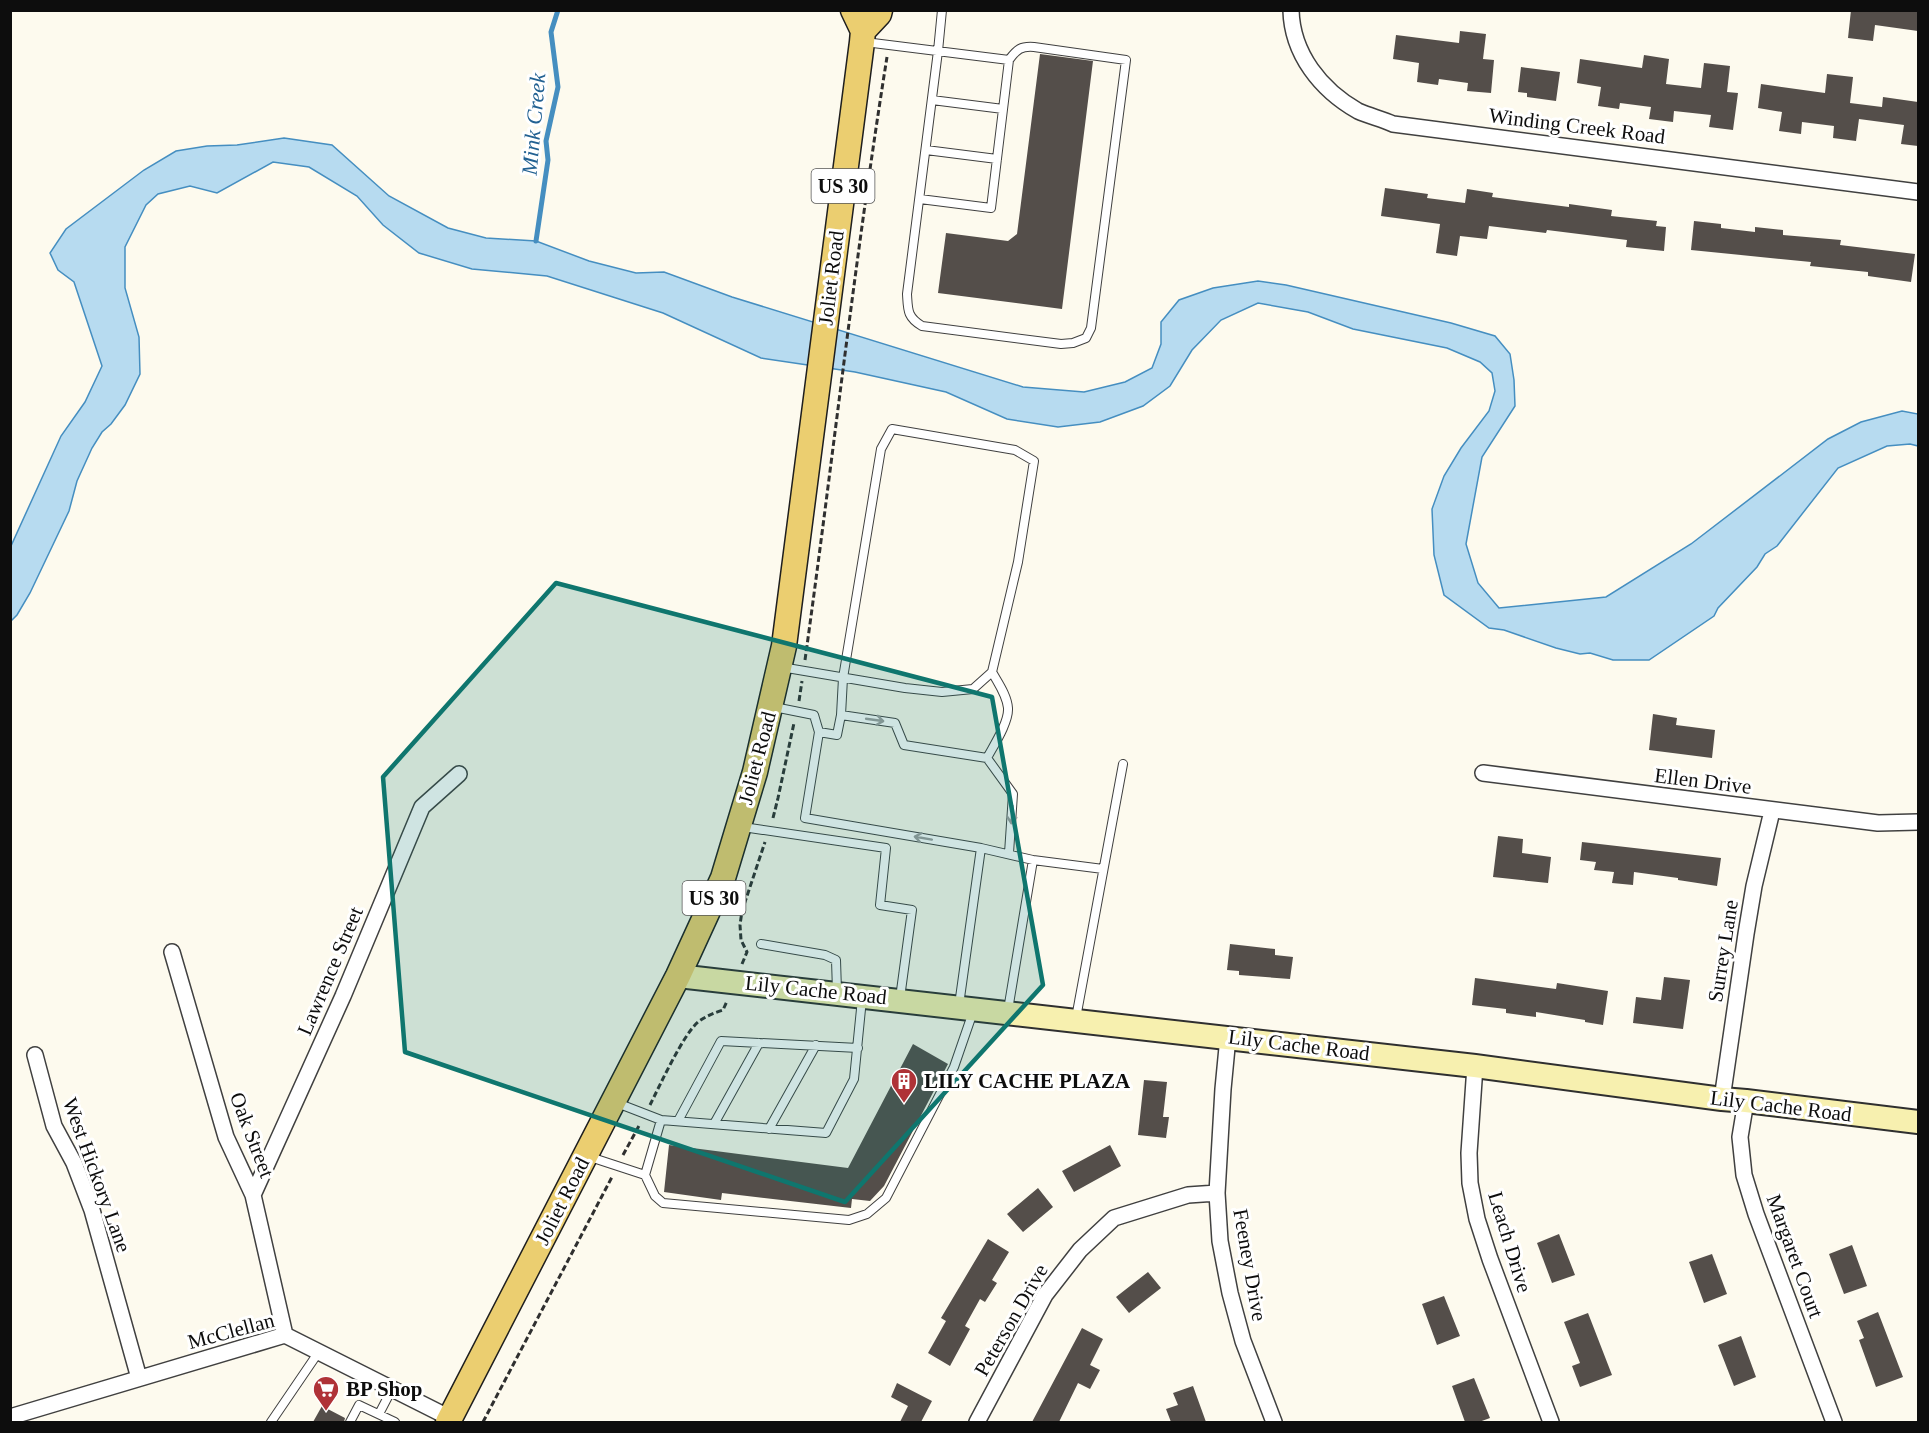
<svg xmlns="http://www.w3.org/2000/svg" width="1929" height="1433" font-family="Georgia,serif">
  <style>
    .water { fill: #b7dbf0; stroke: #458ec0; stroke-width: 1.5 }
    .lines { fill: none; stroke-linecap: round; stroke-linejoin: round }
    .stream { stroke: #458ec0; stroke-width: 5 }
    .building { fill: #544e4a }
    .lane-casing { stroke: #404040; stroke-width: 10 }
    .street-casing { stroke: #404040; stroke-width: 18 }
    .secondary-casing { stroke: #2f2f2f; stroke-width: 26 }
    .primary-casing { stroke: #1e1e1e; stroke-width: 27 }
    .path { stroke: #2f2f2f; stroke-width: 3; stroke-dasharray: 6 3; stroke-linecap: butt }
    .lane { stroke: #fff; stroke-width: 8 }
    .street { stroke: #fff; stroke-width: 15 }
    .secondary { stroke: #f7f0af; stroke-width: 22 }
    .primary { stroke: #ebce70; stroke-width: 24 }
    .oneway { stroke: #9e9e9e }
    .marked { fill: #0f766e; fill-opacity: 0.2; stroke: #0f766e; stroke-width: 4.5; stroke-linejoin: round }
    .labels { text-anchor: middle; stroke-width: 6; stroke-linejoin: round; paint-order: stroke }
    .shield { fill: #fff; stroke: #565656; stroke-width: 1.5 }
    .shield-label { font-size: 20px; font-weight: bold; fill: #0d0d0d }
    .street-label { font-size: 21px; fill: #0d0d0d; stroke: #fff }
    .poi-label { font-size: 21px; font-weight: bold; fill: #0d0d0d; stroke: #fff; text-anchor: start }
    .water-label { font-size: 22px; font-style: italic; fill: #226192; stroke: #fff }
  </style>
  <rect width="100%" height="100%" fill="#fdfaee"/>
  <!-- water -->
  <path class="water" d="M284,138L332,145L389,196L448,228L486,238L536,241L589,261L636,273L664,272L732,297L1023,387L1084,392L1125,382L1152,368L1161,344V322L1179,300L1213,288L1258,281L1286,285L1451,323L1495,336L1510,354L1514,380L1515,406L1482,457L1466,544L1478,583L1499,608L1606,597L1691,544L1828,439L1861,422L1902,411L1918,414V446L1910,444L1887,446L1838,468L1777,546L1765,554L1757,567L1718,608L1714,616L1649,660H1613L1590,653L1580,654L1556,648L1504,630L1489,628L1444,595L1434,555L1432,509L1444,476L1461,448L1489,411L1495,391L1492,373L1480,362L1447,348L1353,329L1308,312L1258,303L1221,320L1192,350L1170,386L1143,406L1100,422L1058,427L1007,419L946,392L855,372L761,358L663,313L547,276L472,269L419,253L383,225L357,196L309,167L273,162L217,193L190,186L158,194L146,205L125,247V288L139,337L140,374L125,405L111,424L102,432L92,448L77,481L69,511L30,593L17,615L11,621V546L61,436L85,402L102,366L74,282L58,270L50,253L66,229L144,170L176,151L207,146L237,145Z"/>
  <g class="lines">
    <!-- stream -->
    <path class="stream" d="M536,241L548,160L546,141L558,87L551,32L558,10"/>
  </g>
  <!-- building -->
  <path class="building" d="M1851,10H1918V31L1875,25L1873,41L1848,38Z
    M1460,31L1486,34L1483,59L1494,60L1491,93L1467,91L1468,83L1439,79L1438,85L1417,82L1419,63L1393,59L1396,35L1459,43Z
    M1040,54L1093,61L1062,309L938,293L946,233L1008,241L1017,234Z
    M1644,55L1669,59L1666,84L1701,88L1704,63L1730,66L1727,92L1738,93L1733,130L1709,127L1711,115L1674,111L1673,122L1649,119L1651,107L1620,103L1619,109L1598,106L1601,87L1577,83L1580,59L1642,68Z
    M1521,67L1560,72L1556,101L1527,97V93L1518,92Z
    M1827,74L1853,77L1850,103L1882,107L1883,97L1918,102V146L1901,144L1904,125L1859,119L1856,141L1833,138L1834,126L1802,122L1801,134L1779,131L1782,112L1758,108L1761,84L1825,93Z
    M1385,188L1428,194L1427,198L1465,203L1467,189L1493,193L1492,197L1569,207V204L1612,210L1611,216L1657,221L1656,226L1666,227L1664,251L1626,247L1627,240L1547,230L1546,233L1489,226L1487,239L1460,236L1457,256L1436,253L1440,224L1381,216Z
    M1694,221L1721,224V228L1755,232V227L1783,230V235L1841,240L1840,245L1915,254L1911,282L1868,276V272L1810,266L1811,262L1691,250Z
    M1653,714L1677,718L1676,725L1715,730L1712,758L1649,750Z
    M1498,836L1523,839L1522,853L1551,857L1548,883L1493,877Z
    M1582,842L1721,858L1717,886L1678,880V878L1634,872L1633,885L1612,883L1614,872L1594,870L1596,862L1580,860Z
    M1230,944L1275,949V955L1293,957L1290,979L1239,975V971L1227,970Z
    M1664,977L1690,980L1683,1029L1633,1023L1636,997L1661,1000Z
    M1475,978L1556,989L1557,983L1608,991L1603,1025L1585,1022V1020L1536,1012V1017L1506,1013V1009L1472,1005Z
    M913,1044L948,1064L884,1186L870,1201L852,1199L851,1208L722,1193L721,1200L664,1192L669,1145L848,1168Z
    M1144,1080L1167,1082L1163,1117H1169L1166,1138L1138,1135Z
    M1110,1145L1121,1166L1074,1192L1062,1171Z
    M1038,1188L1053,1207L1023,1232L1007,1214Z
    M1559,1234L1575,1275L1552,1283L1537,1243Z
    M988,1239L1009,1252L992,1280L997,1283L985,1302L980,1299L965,1326L970,1329L950,1366L928,1353L946,1321L941,1318Z
    M1852,1245L1867,1286L1844,1294L1829,1254Z
    M1712,1254L1727,1294L1704,1303L1689,1262Z
    M1148,1272L1161,1288L1129,1313L1116,1297Z
    M1444,1296L1460,1336L1437,1345L1422,1304Z
    M1878,1312L1903,1377L1876,1387L1859,1340L1864,1338L1857,1321Z
    M1588,1313L1612,1375L1580,1387L1572,1366L1580,1363L1564,1322Z
    M1082,1328L1103,1339L1090,1365L1100,1370L1090,1389L1078,1383L1059,1422H1032Z
    M1741,1336L1756,1377L1734,1386L1718,1345Z
    M1474,1378L1490,1418L1479,1422H1465L1452,1386Z
    M897,1383L932,1401L921,1422H900L908,1406L891,1397Z
    M1193,1386L1206,1422H1171L1166,1409L1178,1405L1173,1393Z
    M322,1406L345,1418L344,1422H313Z"/>
  <g class="lines">
    <!-- lane casing -->
    <g class="lane-casing">
      <path id="lane" d="M865,42L1009,60
        M932,100L1003,109
        M926,150L997,159
        M920,199L991,208L1009,60C1017,49 1021,46 1034,47L1126,60L1091,328L1086,338L1073,343L1061,344L922,326C907,317 908,310 907,294L938,51L942,10
        M781,667L905,688L942,692L973,689L992,672L1018,562L1034,461L1015,450L892,429L881,449L843,678L841,715
        M774,707L814,715L819,732
        M987,758C994,745 1009,722 1008,708C1007,695 998,683 992,672
        M743,827L886,848L880,905L912,910L900,998
        M981,848L805,818L819,732L837,735L841,715L895,723L904,745L987,758L1013,794L1009,853
        M761,944L825,955L836,960L837,991
        M959,1005L981,848L1033,860L1103,869
        M1008,1010L1033,860
        M1076,1018L1123,764
        M617,1103L661,1120L826,1133L854,1079L862,999
        M678,1121L721,1041L858,1048
        M714,1124L759,1043
        M769,1129L816,1045
        M587,1156L645,1175L655,1196L663,1203L849,1220L867,1214L886,1198L954,1067L973,1012
        M645,1175L661,1120
        M379,1414L392,1389
        M271,1422L318,1353
        M350,1422L359,1405L395,1422"/>
    </g>
    <!-- street casing -->
    <g class="street-casing">
      <path id="street" d="M1291,10C1292,54 1321,90 1358,111C1369,116 1382,119 1393,124L1918,192
        M1483,773L1878,823L1918,822
        M172,952L226,1137L253,1195L285,1335
        M1228,1037L1223,1089L1217,1193L1220,1241L1230,1293L1243,1341L1274,1422
        M35,1055L54,1126L74,1163L92,1210L139,1378
        M1475,1066L1469,1153L1470,1183L1477,1219L1490,1259L1551,1422
        M1722,1099L1746,934L1754,886L1772,811
        M1746,1101L1740,1137L1744,1175L1756,1214L1834,1422
        M253,1195L343,996L422,807L459,774
        M10,1417L285,1335L450,1418
        M977,1422L1045,1295L1080,1250L1114,1218L1188,1195L1217,1193"/>
    </g>
    <!-- secondary casing -->
    <g class="secondary-casing">
      <path id="secondary" d="M678,976L1475,1066L1722,1099L1746,1101L1918,1122"/>
    </g>
    <!-- primary casing -->
    <g class="primary-casing">
      <path id="primary" d="M863,31L879,14L880,10
        M448,1422L678,976L723,878L755,772L784,646L862,42L863,31L853,10"/>
    </g>
    <!-- path -->
    <path class="path" d="M805,660C833,459 855,257 887,57
      M799,701L802,681
      M773,818L778,798L794,723
      M742,964L747,952L741,940L740,925L742,911L765,842
      M650,1105C660,1085 683,1035 698,1022C706,1016 714,1013 723,1010L727,1001
      M623,1155L640,1124
      M483,1422L612,1177"/>
    <!-- lane -->
    <use href="#lane" class="lane"/>
    <!-- street -->
    <use href="#street" class="street"/>
    <!-- secondary -->
    <use href="#secondary" class="secondary"/>
    <!-- primary -->
    <use href="#primary" class="primary"/>
  </g>
  <!-- one-way arrows -->
  <defs><path id="oneway-shaft" d="M-6 0H5M1.5-3L5.5 0L1.5 3" fill="none" stroke-width="1.6" stroke-linecap="round" stroke-linejoin="round" transform="scale(1.5)"/></defs>
  <g class="oneway">
    <use href="#oneway-shaft" transform="translate(875 720) rotate(8)"/>
    <use href="#oneway-shaft" transform="translate(1012 815) rotate(94)"/>
    <use href="#oneway-shaft" transform="translate(923 838) rotate(-170)"/>
  </g>
  <!-- marked area -->
  <path class="marked" d="M556,583L992,697L1043,985L845,1202L405,1052L383,777Z"/>
  <!-- icons -->
  <defs>
    <g id="building-pin" transform="scale(1.35)"><path d="M0 17L-7.5 6A9.5 9.5 0 1 1 7.5 6Z" fill="#af3237" stroke="#fff"/><path d="M-4-6H4V6H1V3H-1V6H-4ZM-2.5-4.3h1.7v1.8h-1.7ZM.8-4.3h1.7v1.8H.8ZM-2.5-1h1.7V.8h-1.7ZM.8-1h1.7V.8H.8Z" fill="#fff"/></g>
    <g id="supermarket-pin" transform="scale(1.35)"><path d="M0 17L-7.5 6A9.5 9.5 0 1 1 7.5 6Z" fill="#af3237" stroke="#fff"/><path d="M-6-5.5h2.5l.6 2H6L4.5 2H-2.5L-4.4-4H-6ZM-1.5 3.2a1.3 1.3 0 1 0 .1 0ZM3 3.2a1.3 1.3 0 1 0 .1 0Z" fill="#fff"/></g>
  </defs>
  <g fill-rule="evenodd">
    <use href="#building-pin" x="904" y="1081"/>
    <use href="#supermarket-pin" x="326" y="1389"/>
  </g>
  <g class="labels">
    <!-- shield labels -->
    <g class="shield">
      <rect x="811.5" y="169" width="63" height="34" rx="4.5"/>
      <rect x="682.5" y="881" width="63" height="34" rx="4.5"/>
    </g>
    <g class="shield-label">
      <text x="843" y="193">US 30</text>
      <text x="714" y="905">US 30</text>
    </g>
    <!-- street labels -->
    <g class="street-label">
      <text transform="translate(1577 126) rotate(7)" y="7">Winding Creek Road</text>
      <text transform="translate(831 278) rotate(-83)" y="7">Joliet Road</text>
      <text transform="translate(757 758) rotate(-75)" y="7">Joliet Road</text>
      <text transform="translate(1703 781) rotate(7)" y="7">Ellen Drive</text>
      <text transform="translate(1723 951) rotate(-81)" y="7">Surrey Lane</text>
      <text transform="translate(330 971) rotate(-67)" y="7">Lawrence Street</text>
      <text transform="translate(816 990) rotate(6)" y="7">Lily Cache Road</text>
      <text transform="translate(1299 1045) rotate(7)" y="7">Lily Cache Road</text>
      <text transform="translate(1781 1106) rotate(7)" y="7">Lily Cache Road</text>
      <text transform="translate(252 1135) rotate(69)" y="7">Oak Street</text>
      <text transform="translate(97 1175) rotate(70)" y="7">West Hickory Lane</text>
      <text transform="translate(562 1201) rotate(-63)" y="7">Joliet Road</text>
      <text transform="translate(1510 1242) rotate(73)" y="7">Leach Drive</text>
      <text transform="translate(1795 1256) rotate(70)" y="7">Margaret Court</text>
      <text transform="translate(1250 1265) rotate(80)" y="7">Feeney Drive</text>
      <text transform="translate(1011 1320) rotate(-60)" y="7">Peterson Drive</text>
      <text transform="translate(231 1331) rotate(-15)" y="7">McClellan</text>
    </g>
    <!-- poi labels -->
    <g class="poi-label">
      <text x="924" y="1088">LILY CACHE PLAZA</text>
      <text x="346" y="1396">BP Shop</text>
    </g>
    <!-- water labels -->
    <g class="water-label">
      <text transform="translate(533 124) rotate(-85)" y="8">Mink Creek</text>
    </g>
  </g>
  <!-- border -->
  <rect width="1929" height="1433" fill="none" stroke="#0d0d0d" stroke-width="24"/>
</svg>
